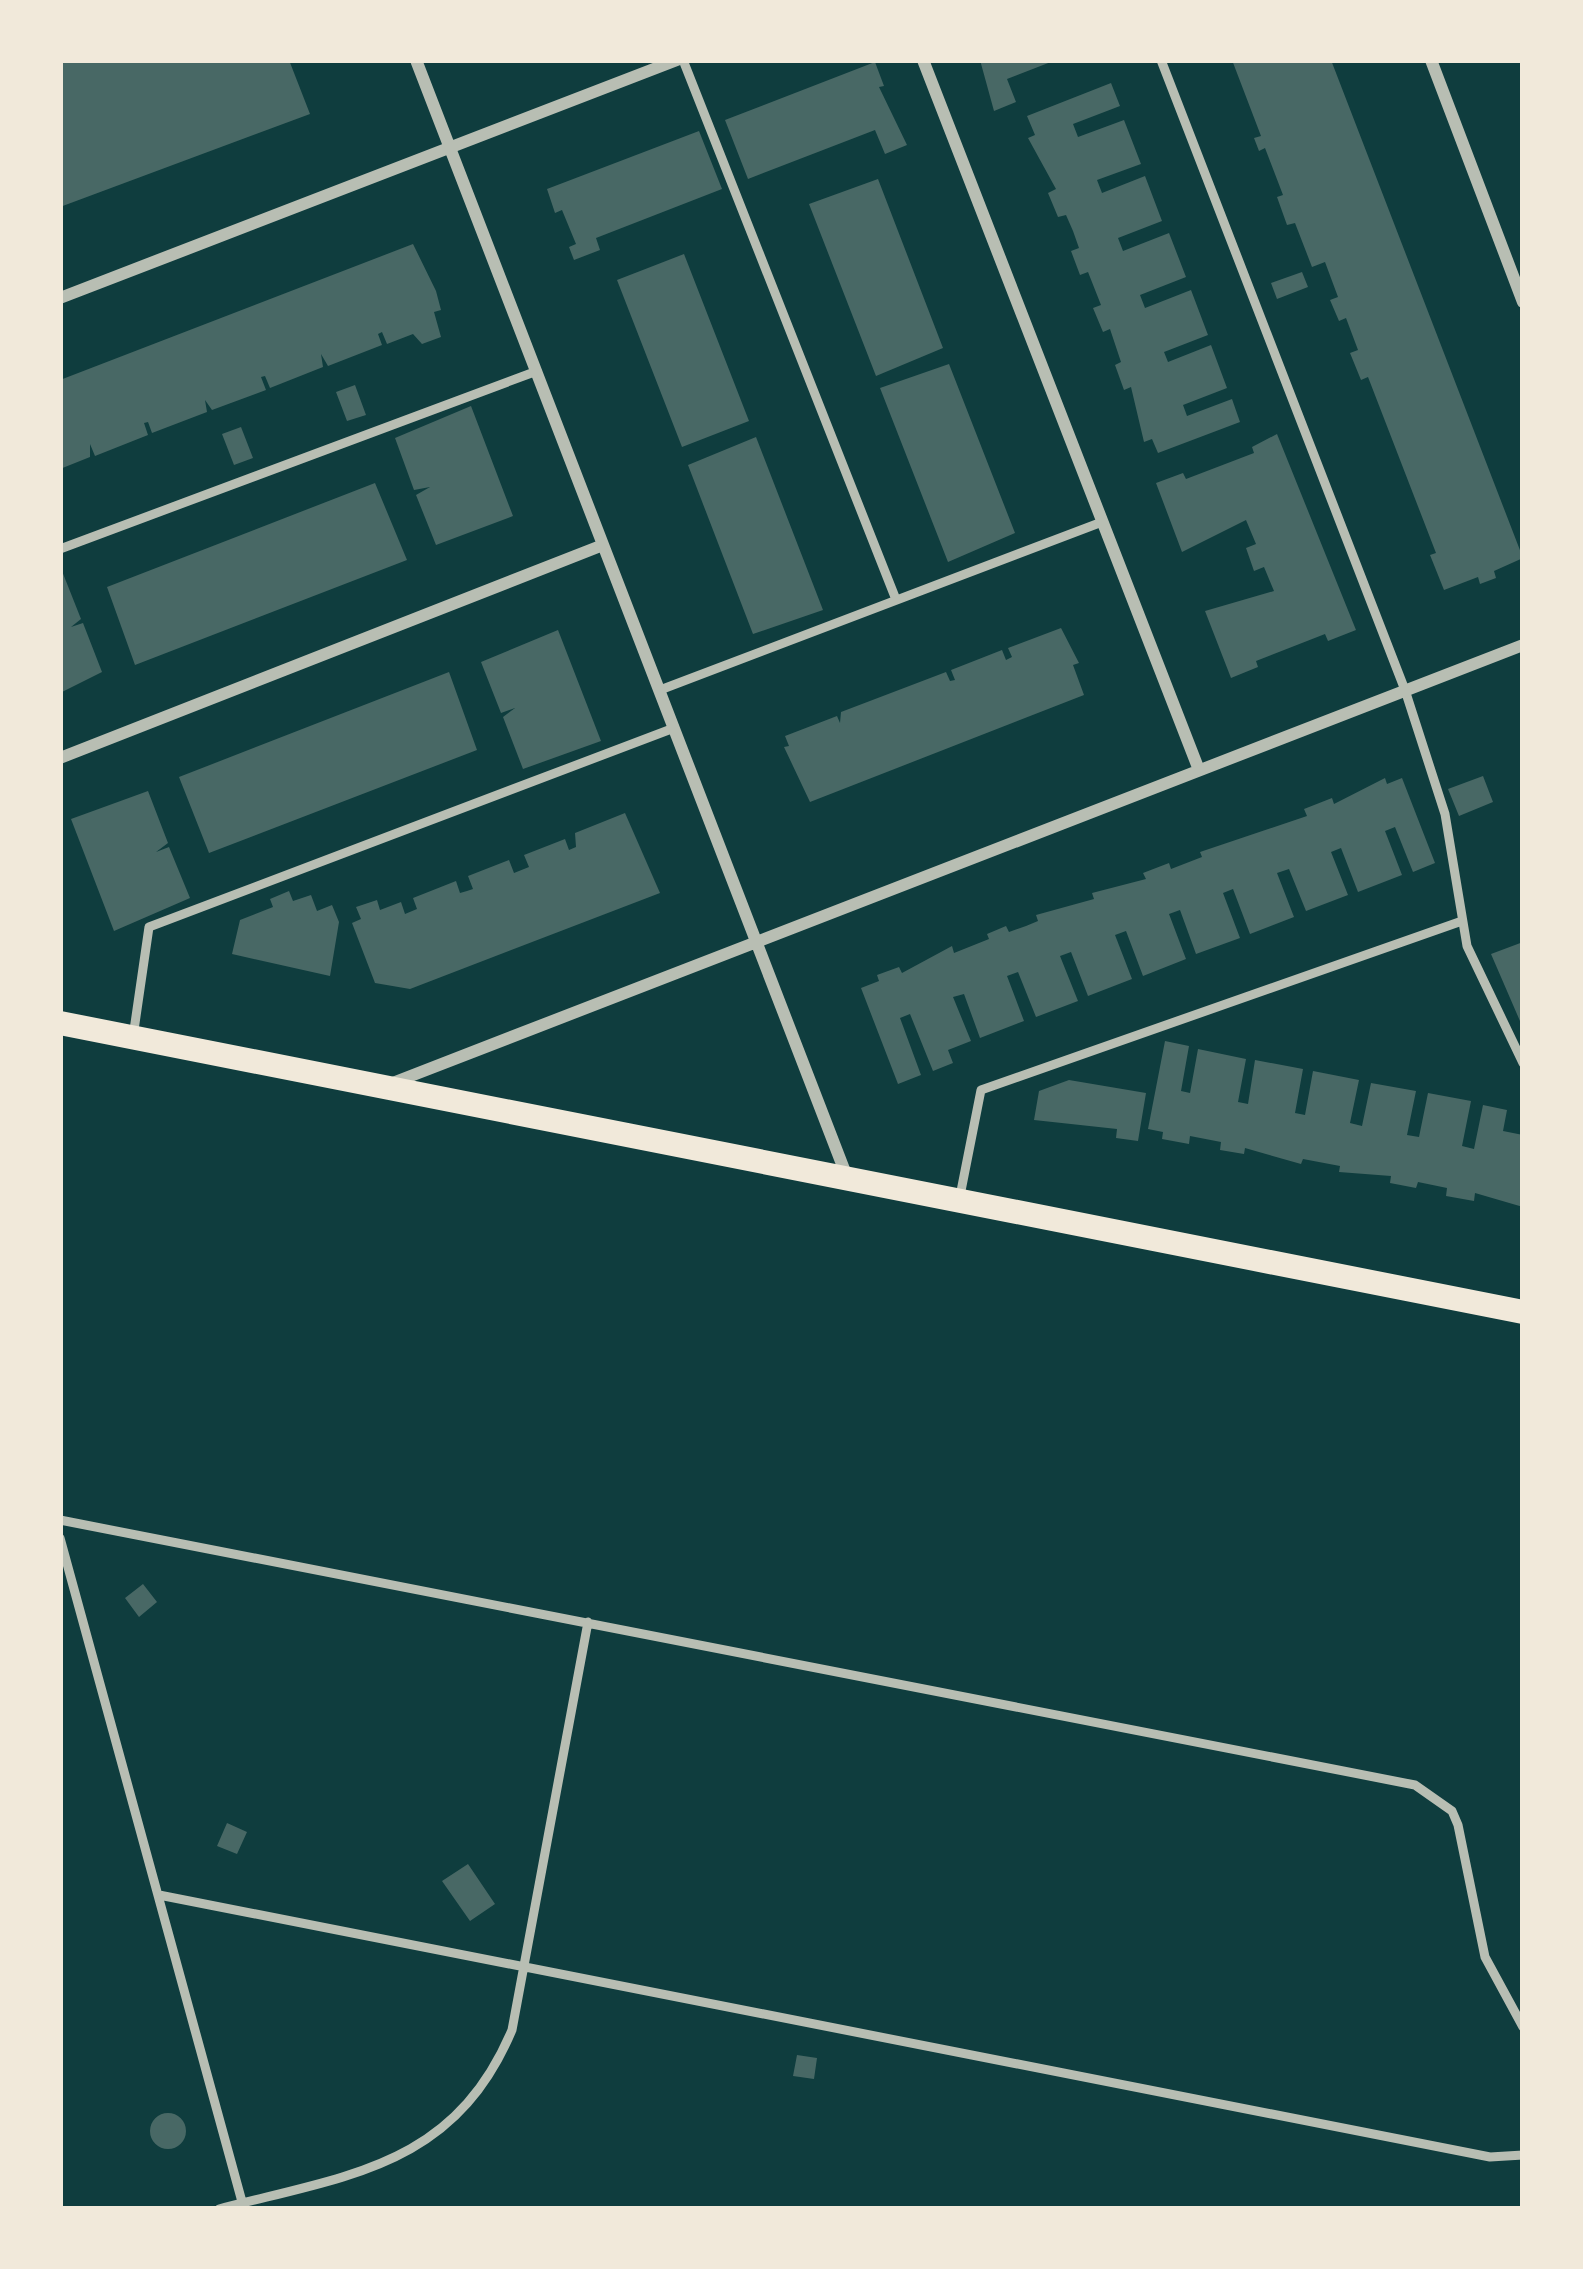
<svg xmlns="http://www.w3.org/2000/svg" width="1583" height="2269" font-family="'Titillium Web',sans-serif">
  <style>
    .building { fill: #486865 }
    .lines { fill: none; stroke-linecap: round; stroke-linejoin: round }
    .service { stroke: #b8beb3; stroke-width: 9 }
    .minor { stroke: #b8beb3; stroke-width: 12 }
    .secondary { stroke: #f1e9da; stroke-width: 24 }
  </style>
  <rect width="100%" height="100%" fill="#0f3d3e"/>
  <!-- building -->
  <path class="building" d="M60,60H289L310,114L60,207Z
    M980,60H1056L1007,79L1016,102L994,111Z
    M1232,60H1331L1523,558L1494,571L1496,578L1480,584L1478,577L1444,590L1430,555L1436,553L1368,377L1361,380L1350,353L1358,350L1346,318L1339,321L1330,300L1338,297L1325,262L1312,267L1295,223L1287,225L1277,197L1283,195L1265,148L1259,151L1254,138L1261,136Z
    M875,62L884,86L879,87L907,145L885,154L875,130L748,179L725,120Z
    M1111,83L1120,106L1073,124L1078,137L1124,120L1141,164L1097,180L1102,193L1145,176L1162,221L1118,238L1123,251L1169,233L1186,277L1140,295L1145,308L1191,290L1208,335L1164,352L1168,362L1211,345L1227,388L1183,405L1187,416L1232,399L1240,422L1158,453L1152,439L1144,442L1131,387L1124,390L1115,365L1121,362L1110,329L1103,332L1093,308L1101,305L1088,272L1080,275L1071,251L1079,248L1073,231L1066,215L1058,217L1048,193L1056,189L1028,138L1035,135L1027,116Z
    M699,131L722,189L596,238L600,250L574,260L569,247L576,244L562,210L555,213L547,189Z
    M878,179L943,348L876,376L809,204Z
    M413,244L436,291L441,310L434,312L441,337L422,344L413,334L387,344L382,332L378,334L382,345L328,366L321,354L323,367L270,388L265,376L261,377L266,390L212,410L205,400L207,412L152,433L148,422L144,423L148,435L95,456L90,444V457L60,469V380Z
    M684,254L749,421L682,447L617,280Z
    M1302,272L1308,287L1277,299L1271,283Z
    M949,364L1015,533L948,562L880,388Z
    M355,385L366,415L347,421L336,392Z
    M471,406L513,516L436,545L416,495L430,487L414,490L395,438Z
    M241,427L253,458L234,465L222,434Z
    M1277,434L1356,630L1328,641L1325,634L1256,661L1258,667L1231,678L1205,611L1274,591L1264,567L1254,571L1246,548L1256,544L1246,520L1182,552L1156,483L1183,473L1186,479L1254,453L1252,447Z
    M756,437L823,610L753,634L688,465Z
    M375,483L407,560L135,665L107,587Z
    M60,566L81,619L71,627L83,623L102,672L60,693Z
    M1061,628L1079,663L1073,665L1084,695L810,802L784,747L789,746L785,736L837,716L840,723L841,712L946,672L950,681L955,680L951,670L1002,650L1006,660L1012,657L1008,648Z
    M558,630L601,741L523,769L503,717L515,708L501,713L481,662Z
    M449,672L477,750L209,853L179,777Z
    M1483,776L1493,802L1459,816L1448,789Z
    M1385,778L1387,784L1402,778L1435,863L1413,872L1395,827L1385,831L1402,875L1358,892L1341,848L1331,852L1348,895L1306,911L1289,869L1277,873L1294,917L1250,934L1233,889L1223,893L1240,938L1196,954L1180,910L1169,914L1186,959L1143,976L1126,931L1115,935L1132,979L1088,996L1071,952L1060,956L1078,1001L1036,1017L1018,972L1007,976L1024,1021L980,1038L964,994L953,997L971,1041L948,1050L953,1063L933,1071L910,1014L900,1018L921,1075L898,1084L861,988L879,981L877,975L899,967L902,973L952,946L954,953L989,939L987,934L1006,926L1009,932L1026,926L1038,921L1036,915L1094,899L1092,893L1146,879L1143,873L1169,863L1171,869L1202,857L1200,852L1307,816L1304,809L1332,798L1334,804Z
    M148,791L168,843L156,852L169,847L190,898L114,931L71,819Z
    M625,813L660,893L410,989L375,983L352,923L361,919L356,907L377,900L380,910L401,902L405,914L417,909L413,898L456,881L460,893L467,891L473,889L468,876L509,860L514,873L529,867L524,855L565,839L569,850L576,847L575,833Z
    M289,891L293,901L311,895L317,911L332,905L339,922L330,976L232,954L240,920L273,907L270,899Z
    M1523,942V1028L1491,954Z
    M1165,1041L1189,1046L1181,1091L1190,1093L1198,1049L1246,1059L1238,1102L1248,1104L1255,1060L1303,1069L1295,1113L1305,1115L1313,1071L1359,1080L1350,1123L1362,1126L1371,1083L1416,1091L1407,1135L1419,1137L1428,1093L1471,1101L1462,1146L1474,1149L1483,1105L1507,1110L1503,1131L1523,1135V1207L1475,1193L1474,1201L1446,1196L1447,1188L1418,1182L1416,1188L1390,1183L1391,1176L1339,1172L1340,1166L1303,1159L1301,1164L1245,1148L1244,1154L1220,1150L1221,1142L1190,1136L1189,1144L1162,1139L1163,1132L1148,1129Z
    M1069,1080L1146,1093L1138,1141L1116,1138L1117,1129L1034,1120L1039,1091Z
    M143,1584L157,1602L139,1617L125,1598Z
    M227,1823L247,1832L237,1854L217,1846Z
    M468,1864L495,1904L470,1921L442,1881Z
    M797,2055L817,2058L814,2079L793,2076Z
    M150 2131a18 18 0 1 1 36 0a18 18 0 1 1-36 0Z"/>
  <g class="lines">
    <!-- service -->
    <path class="service" d="M683,60L895,597
      M1161,60L1405,690L1445,814L1467,946L1523,1063
      M60,549L537,371
      M660,690L1102,522
      M133,1037L149,927L674,728
      M960,1196L981,1090L1462,921
      M60,1520L1415,1785L1452,1811L1458,1825L1485,1957L1523,2027
      M60,1538L244,2209
      M159,1895L1490,2157L1523,2155
      M219,2209C349,2175 454,2167 512,2030L588,1622"/>
    <!-- minor -->
    <path class="minor" d="M416,60L847,1177
      M923,60L1199,770
      M1431,60L1523,302
      M60,298L677,60
      M60,758L603,545
      M390,1084L1523,645"/>
    <!-- secondary -->
    <path class="secondary" d="M60,1023L1523,1312"/>
  </g>
  <!-- border -->
  <rect width="1583" height="2269" fill="none" stroke="#f1e9da" stroke-width="126"/>
</svg>
